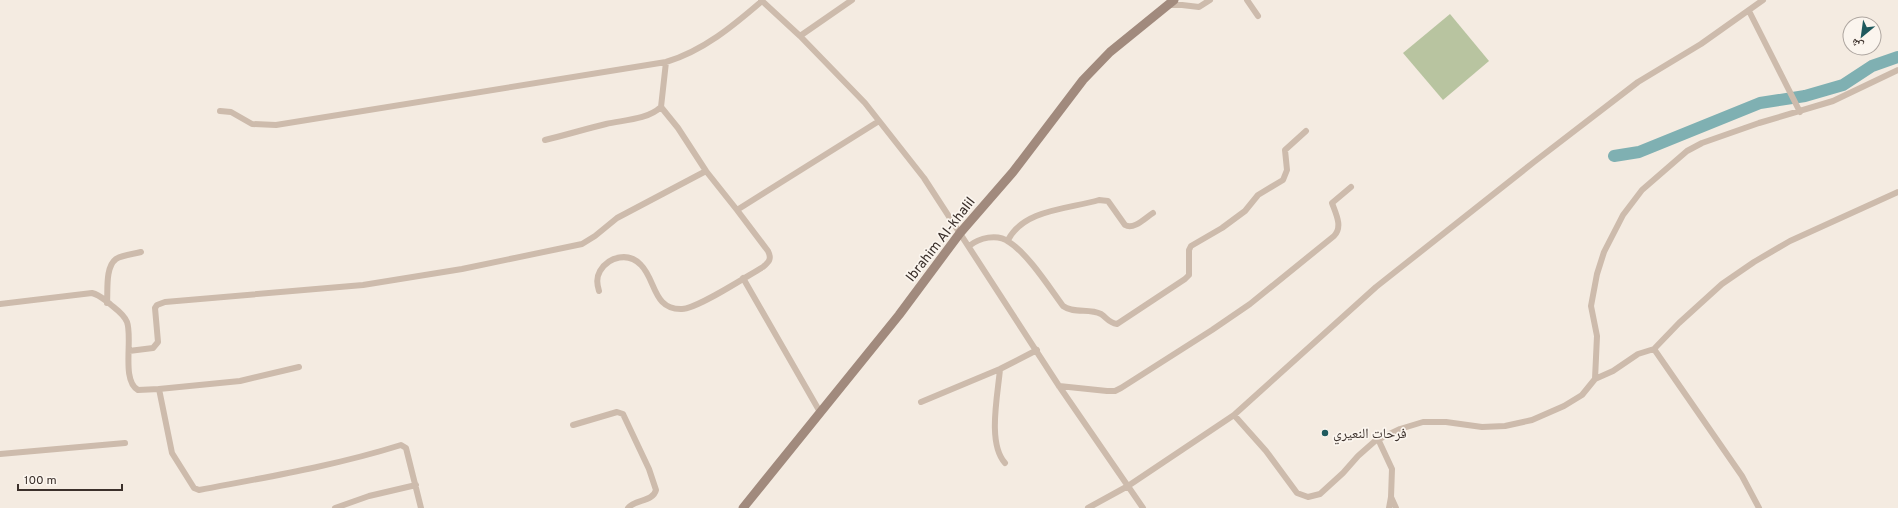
<svg xmlns="http://www.w3.org/2000/svg" width="1898" height="508" font-family="Overpass,'Noto Naskh Arabic',sans-serif">
  <style>
    .green { fill: #b8c4a0 }
    .lines { fill: none; stroke-linecap: round; stroke-linejoin: round }
    .river { stroke: #7fb0b2; stroke-width: 12 }
    .street { stroke: #cdbbac; stroke-width: 6 }
    .secondary { stroke: #a18a7d; stroke-width: 9 }
    .poi-dot { fill: #1f5a5e; stroke: #fbf5ee; stroke-width: 1.5 }
    .labels { text-anchor: middle; stroke-width: 3.5; stroke-linejoin: round; paint-order: stroke }
    .street-label { font-size: 14px; fill: #3b302b; stroke: #fbf5ee }
    .poi-label { font-size: 14px; fill: #3b302b; stroke: #fbf5ee; text-anchor: start }
  </style>
  <rect width="100%" height="100%" fill="#f4ebe1"/>
  <!-- green -->
  <path class="green" d="M1450,14L1489,61L1443,100L1403,53Z"/>
  <g class="lines">
    <!-- river -->
    <path class="river" d="M1614,156L1639,152L1760,103L1805,96L1843,85L1872,66L1898,57"/>
    <!-- street -->
    <path class="street" d="M761,0L800,36L865,103L924,178L1059,386L1143,508
      M1247,0L1258,16
      M1167,5H1182L1199,7L1210,0
      M1749,11L1800,112
      M800,36L852,0
      M661,107L678,128L706,171
      M220,111L231,112L252,124L276,125L666,62C703,51 733,26 762,1
      M545,140C566,135 585,129 606,124C623,120 647,120 661,107L666,62
      M1008,240C1024,209 1069,209 1099,200L1108,201L1125,225C1134,230 1145,218 1153,213
      M969,246C979,238 997,233 1009,242C1028,254 1049,287 1063,306C1074,314 1089,308 1101,314C1107,318 1109,323 1117,324L1185,279L1189,275V250L1191,246L1222,228L1245,211L1258,195L1283,180L1287,170L1285,150L1306,131
      M743,278L820,412
      M599,291C597,284 596,278 600,271C609,256 629,252 641,265C656,280 653,310 682,309C697,309 747,276 763,267C769,262 772,259 768,251L737,210L879,121
      M107,303C108,291 105,267 116,259C122,255 134,254 141,252
      M0,304L92,293C100,295 103,299 110,304C116,309 124,314 127,322C133,338 121,381 138,390L159,389L172,453L194,488L199,490C267,477 334,466 401,445L406,448L421,508
      M1654,349L1742,476L1759,508
      M129,351L153,348L158,342L155,308L157,305L165,302L363,285L462,269L582,244L595,236L617,218L706,171L737,210
      M1000,369C998,394 987,443 1005,463
      M1595,379L1597,336L1591,306L1597,274L1604,252L1623,215L1642,190L1687,151L1702,143L1759,123L1833,101L1898,70
      M1059,386L1107,391H1115L1121,388L1212,330L1250,304L1334,236C1343,227 1336,214 1332,203L1351,187
      M159,389L240,381L299,367
      M921,402L1000,369L1037,350
      M1234,415L1266,451L1297,493L1308,497L1320,494L1343,473L1358,456L1375,441L1400,429L1423,422H1446L1482,427L1505,426L1532,420L1564,406L1582,395L1595,379L1613,371L1638,354L1654,349L1679,323L1722,284L1754,262L1790,241L1898,192
      M573,425L617,412L623,414L649,469L656,490C653,502 635,499 628,508
      M1378,439L1392,469L1391,497L1396,508
      M0,454L125,443
      M335,508L369,496L416,485
      M1088,508L1128,486L1234,415L1376,287L1534,162L1638,82L1701,44L1763,0
      M1389,508L1391,497"/>
    <!-- secondary -->
    <path class="secondary" d="M743,508L899,315L960,233L1013,172L1083,80L1110,52L1174,0"/>
  </g>
  <!-- markers -->
  <circle class="poi-dot" cx="1325" cy="433" r="4"/>
  <g class="labels">
    <!-- street labels -->
    <g class="street-label">
      <text transform="translate(940 239) rotate(-52)" y="5">Ibrahim Al-khalil</text>
    </g>
    <!-- poi labels -->
    <g class="poi-label">
      <text x="1333" y="438">فرحات النعيري</text>
    </g>
  </g>
  <!-- north arrow -->
  <g transform="translate(1862 36) rotate(209)"><circle r="19" fill="#fbf5ee" stroke="#aea6a0"/>
  <path d="M0-3L7 15L0 10L-7 15Z" fill="#1f5a5e"/>
  <text y="-6" font-size="11" font-weight="bold" text-anchor="middle" fill="#3b302b">ش</text>
  </g>
  <!-- scale -->
  <path d="M18 484v6h104v-6" fill="none" stroke="#3b302b" stroke-width="2"/>
  <text x="24" y="484" font-size="12" fill="#3b302b" stroke="#fbf5ee" stroke-width="3" paint-order="stroke">100 m</text>
</svg>
